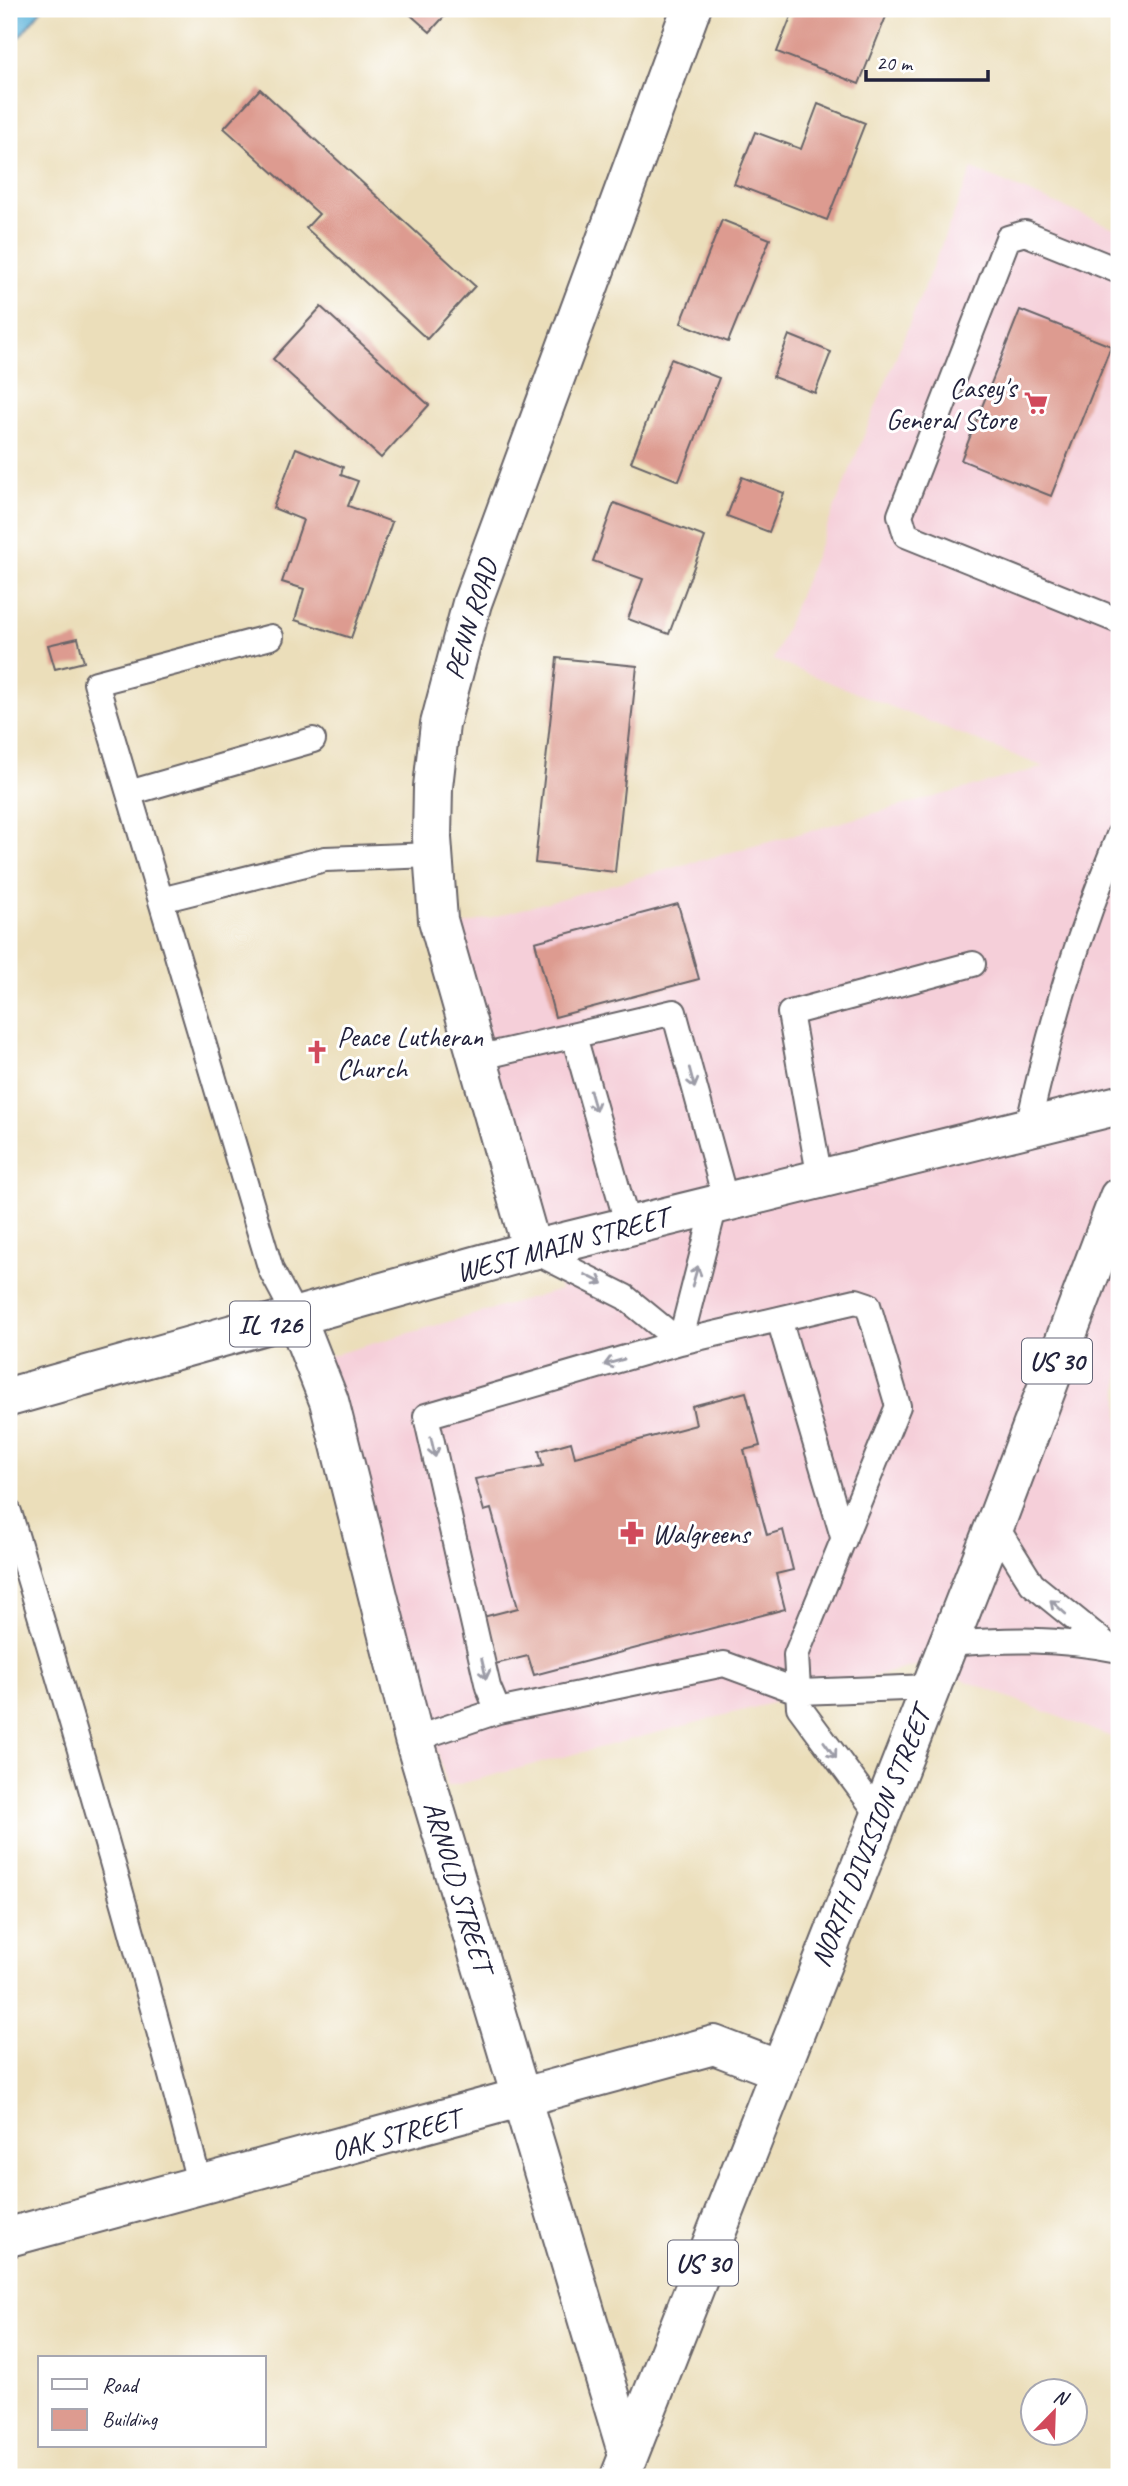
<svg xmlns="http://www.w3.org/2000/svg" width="1128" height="2486" font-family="Caveat,sans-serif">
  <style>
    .built { fill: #f5cfd9 }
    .water { fill: #5db4da; stroke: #406b8a; stroke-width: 2 }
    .building { fill: #dd9b90 }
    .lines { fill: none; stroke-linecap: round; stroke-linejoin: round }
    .lane-casing { stroke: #686467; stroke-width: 28 }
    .street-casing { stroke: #686467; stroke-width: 42 }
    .primary-casing { stroke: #686467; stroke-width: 42 }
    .lane { stroke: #fff; stroke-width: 24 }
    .street { stroke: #fff; stroke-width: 38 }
    .primary { stroke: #fff; stroke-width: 38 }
    .oneway { stroke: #9c9ca7 }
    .labels { text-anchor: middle; stroke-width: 6; stroke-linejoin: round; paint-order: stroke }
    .shield { fill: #fff; stroke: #646476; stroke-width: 2 }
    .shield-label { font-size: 26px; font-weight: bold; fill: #22223b }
    .poi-label { font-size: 28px; fill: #22223b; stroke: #fff; text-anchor: start }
    .street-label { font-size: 28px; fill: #22223b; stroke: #fff }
  </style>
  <rect width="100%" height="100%" fill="#fff"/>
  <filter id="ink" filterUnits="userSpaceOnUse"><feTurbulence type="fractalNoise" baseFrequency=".0143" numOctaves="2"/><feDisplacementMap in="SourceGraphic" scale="14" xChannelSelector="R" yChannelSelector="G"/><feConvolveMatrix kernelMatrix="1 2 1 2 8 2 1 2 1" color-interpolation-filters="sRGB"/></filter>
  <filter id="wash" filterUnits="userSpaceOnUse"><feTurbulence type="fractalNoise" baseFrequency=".00686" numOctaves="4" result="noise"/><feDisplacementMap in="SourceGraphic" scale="28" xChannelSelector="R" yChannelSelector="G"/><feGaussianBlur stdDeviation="1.57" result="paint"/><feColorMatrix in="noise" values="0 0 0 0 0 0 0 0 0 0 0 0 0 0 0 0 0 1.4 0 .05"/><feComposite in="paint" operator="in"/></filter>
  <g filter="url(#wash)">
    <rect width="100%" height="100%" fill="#ebdeba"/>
    <!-- built -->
    <path class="built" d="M972,169L1119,230V1740L922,1664L448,1787L315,1360L560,1290L449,929L1044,767L773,660Z"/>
    <!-- water -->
    <path class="water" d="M9,9H42L9,50Z"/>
    <g id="blocks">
      <!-- building -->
      <path class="building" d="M404,9H451L430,32Z
        M794,9H889L859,84L777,52Z
        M260,89L475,286L427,339L306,228L319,214L224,128Z
        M818,104L865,123L827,220L734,184L755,132L801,149Z
        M722,220L770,239L728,342L681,323Z
        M321,307L429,405L381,458L273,359Z
        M1020,310L1111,346L1051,496L961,460Z
        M789,335L831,352L815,393L773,377Z
        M671,359L719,378L679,481L631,462Z
        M296,448L343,467L341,475L358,481L348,506L392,522L351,638L295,620L304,589L282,582L303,520L273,508Z
        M742,477L784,493L769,532L727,516Z
        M614,503L705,537L669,634L628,619L643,579L593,561Z
        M78,638L84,662L55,669L48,645Z
        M557,658L637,666L615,872L535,863Z
        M678,904L699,979L555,1017L535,942Z
        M746,1392L760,1446L744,1450L767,1535L783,1530L793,1570L776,1574L785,1609L534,1675L528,1656L495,1664L483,1617L518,1608L491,1509L484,1511L475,1479L543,1466L539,1451L571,1442L575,1457L696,1425L692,1406Z"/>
    </g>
  </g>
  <g filter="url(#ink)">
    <use href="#blocks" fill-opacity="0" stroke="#686467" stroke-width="2"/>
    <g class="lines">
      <!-- lane casing -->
      <g class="lane-casing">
        <path id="lane" d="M1119,271L1025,233L1008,238L900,515L906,535L1119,621
          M271,637L96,683L271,1270L296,1317
          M129,793L313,740
          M161,900L325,859L433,855
          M574,1036L628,1226
          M477,1058L674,1012L726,1202
          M1028,1127C1051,1022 1078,935 1119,835
          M820,1179L790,1013L973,964
          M532,1250L625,1297L680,1342
          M779,1319L844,1540
          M680,1342L715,1205
          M9,1512C77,1735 142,1960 200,2186
          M995,1525L1032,1584L1106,1644
          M947,1644C1010,1639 1057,1638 1119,1650
          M498,1711L724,1664L800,1692L930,1687
          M414,1739L498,1711L488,1687L426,1416L680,1342L856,1301L868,1305L898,1406L796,1655L799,1707L879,1815"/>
      </g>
      <!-- street casing -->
      <g class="street-casing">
        <path id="street" d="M532,1250L438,920L432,838L433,787L440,724L472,603L691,9
          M296,1317L329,1401L414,1739L628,2455
          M9,2237L714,2045L779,2070"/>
      </g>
      <!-- primary casing -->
      <g class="primary-casing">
        <path id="primary" d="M9,1397L532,1250L1119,1105
          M620,2477L995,1525L1119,1197"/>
      </g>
      <!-- lane -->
      <use href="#lane" class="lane"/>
      <!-- street -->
      <use href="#street" class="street"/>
      <!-- primary -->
      <use href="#primary" class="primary"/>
    </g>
    <!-- one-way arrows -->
    <defs><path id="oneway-shaft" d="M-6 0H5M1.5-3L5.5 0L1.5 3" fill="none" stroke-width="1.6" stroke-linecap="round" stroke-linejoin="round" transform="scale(1.75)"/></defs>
    <g class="oneway">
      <use href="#oneway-shaft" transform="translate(692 1078) rotate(75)"/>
      <use href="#oneway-shaft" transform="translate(593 1101) rotate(74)"/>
      <use href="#oneway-shaft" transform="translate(695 1276) rotate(-74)"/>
      <use href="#oneway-shaft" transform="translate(594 1279) rotate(27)"/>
      <use href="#oneway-shaft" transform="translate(614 1362) rotate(164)"/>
      <use href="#oneway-shaft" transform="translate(433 1447) rotate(77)"/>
      <use href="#oneway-shaft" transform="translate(1058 1607) rotate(-138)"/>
      <use href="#oneway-shaft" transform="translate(484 1669) rotate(77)"/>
      <use href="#oneway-shaft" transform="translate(830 1750) rotate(54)"/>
    </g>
  </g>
  <!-- icons -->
  <defs>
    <g id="supermarket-bare" transform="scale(1.89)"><path d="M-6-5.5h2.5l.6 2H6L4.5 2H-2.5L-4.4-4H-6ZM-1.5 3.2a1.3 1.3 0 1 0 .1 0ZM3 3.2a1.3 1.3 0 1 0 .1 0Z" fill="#d1495b" stroke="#fff" stroke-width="2.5" paint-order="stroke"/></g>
    <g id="church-bare" transform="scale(1.89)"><path d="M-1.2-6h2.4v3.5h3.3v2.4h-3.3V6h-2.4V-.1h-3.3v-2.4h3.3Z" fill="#d1495b" stroke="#fff" stroke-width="2.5" paint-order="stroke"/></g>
    <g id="pharmacy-bare" transform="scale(1.89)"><path d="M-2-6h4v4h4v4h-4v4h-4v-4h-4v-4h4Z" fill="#d1495b" stroke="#fff" stroke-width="2.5" paint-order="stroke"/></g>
  </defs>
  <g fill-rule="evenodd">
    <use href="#supermarket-bare" x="1036" y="403"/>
    <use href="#church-bare" x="317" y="1052"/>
    <use href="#pharmacy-bare" x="632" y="1533"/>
  </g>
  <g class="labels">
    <!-- shield labels -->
    <g class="shield">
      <rect x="230" y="1301.5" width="80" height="45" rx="5"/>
      <rect x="1022" y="1338.5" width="70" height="45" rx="5"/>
      <rect x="668" y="2240.5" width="70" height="45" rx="5"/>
    </g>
    <g class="shield-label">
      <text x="270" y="1333">IL 126</text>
      <text x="1057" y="1370">US 30</text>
      <text x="703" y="2272">US 30</text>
    </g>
    <!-- poi labels -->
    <g class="poi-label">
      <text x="1016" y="397" text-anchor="end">Casey's<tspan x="1016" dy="32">General Store</tspan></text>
      <text x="337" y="1046">Peace Lutheran<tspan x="337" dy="32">Church</tspan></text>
      <text x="652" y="1543">Walgreens</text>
    </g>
    <!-- street labels -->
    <g class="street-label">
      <text transform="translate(470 619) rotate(-73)" y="10">PENN ROAD</text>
      <text transform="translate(562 1244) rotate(-15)" y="10">WEST MAIN STREET</text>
      <text transform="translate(870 1837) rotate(-68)" y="10">NORTH DIVISION STREET</text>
      <text transform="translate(459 1886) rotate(73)" y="10">ARNOLD STREET</text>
      <text transform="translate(395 2134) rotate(-15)" y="10">OAK STREET</text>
    </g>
  </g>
  <!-- margin -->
  <rect width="1128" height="2486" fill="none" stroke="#fff" stroke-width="35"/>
  <!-- legend -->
  <rect x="38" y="2356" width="228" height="91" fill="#ffffff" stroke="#a7a7b1" stroke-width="2"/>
  <rect x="52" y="2379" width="35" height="10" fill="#ffffff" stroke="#a7a7b1" stroke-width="2"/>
  <text x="102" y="2392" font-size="21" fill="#22223b">Road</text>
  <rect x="52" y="2409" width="35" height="21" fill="#dd9b90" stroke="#a7a7b1" stroke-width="2"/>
  <text x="102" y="2426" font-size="21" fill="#22223b">Building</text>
  <!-- north arrow -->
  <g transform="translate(1054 2412) rotate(23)"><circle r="33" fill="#ffffff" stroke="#a7a7b1" stroke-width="2"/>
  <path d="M0-5L12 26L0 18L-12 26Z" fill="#d1495b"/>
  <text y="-10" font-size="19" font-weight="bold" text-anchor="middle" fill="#22223b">N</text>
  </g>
  <!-- scale -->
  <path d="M866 70v10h122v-10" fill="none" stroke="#22223b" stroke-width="3.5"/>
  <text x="876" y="70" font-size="21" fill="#22223b" stroke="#ffffff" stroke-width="5" paint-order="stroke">20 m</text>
</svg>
